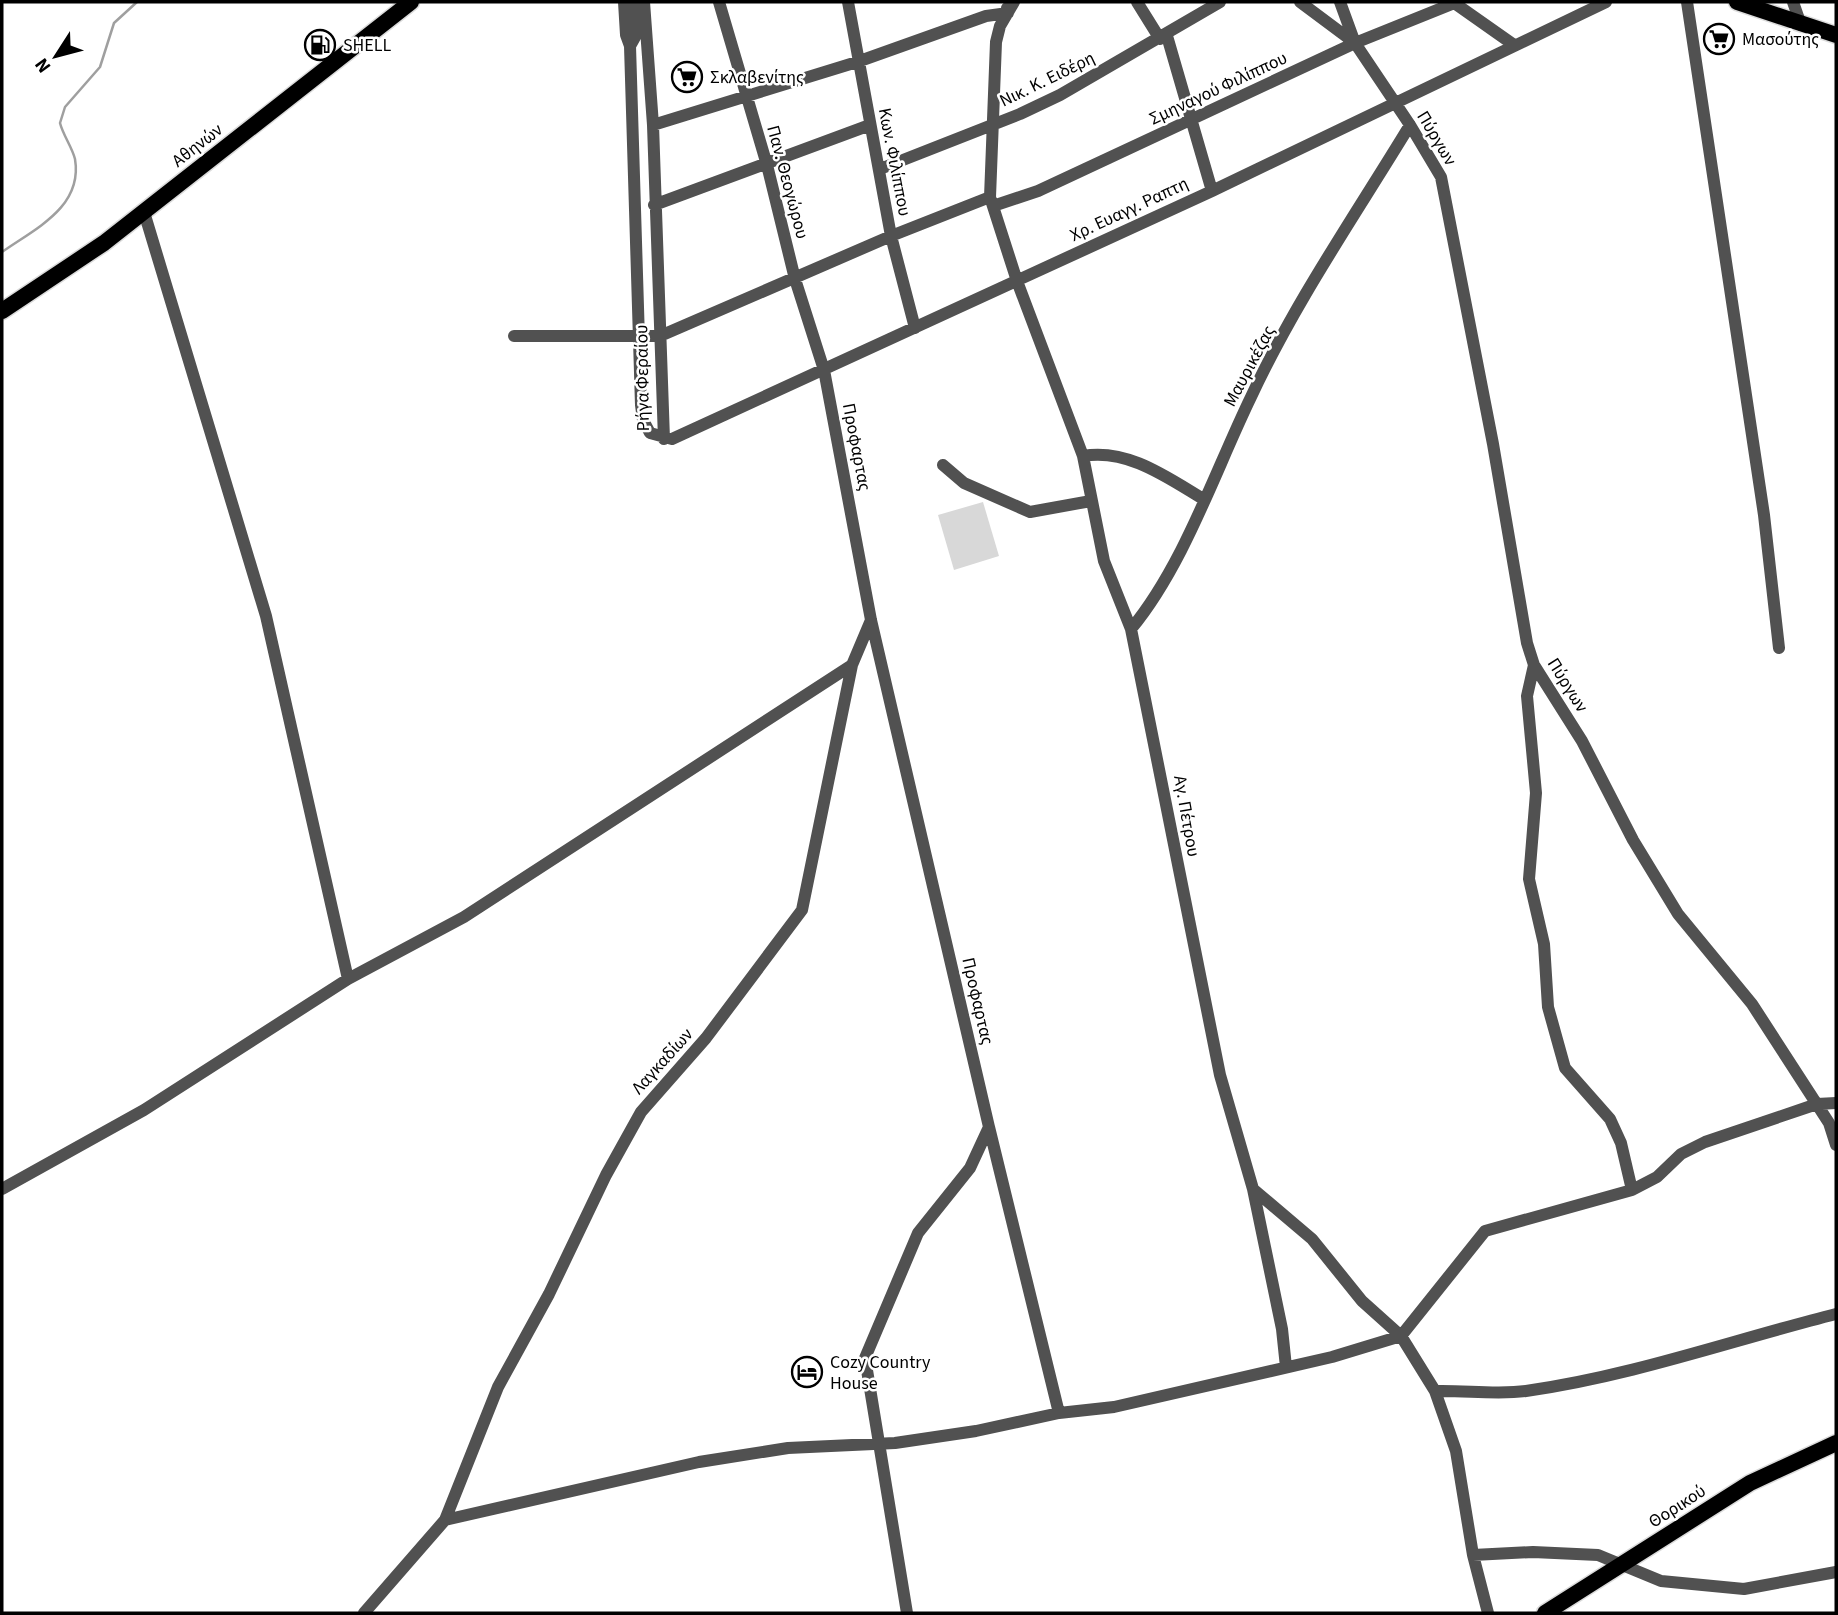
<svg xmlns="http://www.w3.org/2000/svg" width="1838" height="1615" font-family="'Source Sans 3',sans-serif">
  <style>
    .green { fill: #d8d8d8 }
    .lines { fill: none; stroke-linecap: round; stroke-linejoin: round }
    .stream { stroke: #9f9f9f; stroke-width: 2.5 }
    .major-casing { stroke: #dbdbdb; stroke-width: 19 }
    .minor { stroke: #515151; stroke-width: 12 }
    .major { stroke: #000; stroke-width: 16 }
    .labels { text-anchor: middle; stroke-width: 5; stroke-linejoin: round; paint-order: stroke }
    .poi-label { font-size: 18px; fill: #000; stroke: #fff; text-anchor: start }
    .street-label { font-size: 18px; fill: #000; stroke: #fff }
  </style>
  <rect width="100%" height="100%" fill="#fff"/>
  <!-- green -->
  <path class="green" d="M983,502L999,556L954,570L938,515Z"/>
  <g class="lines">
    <!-- stream -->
    <path class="stream" d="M2,252C36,228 83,207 75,159C72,147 63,135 60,123L65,107L100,67L114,23L137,2"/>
    <!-- major casing -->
    <g class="major-casing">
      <path id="major" d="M1737,2L1836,35
        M2,311L104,243L411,2
        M1545,1613L1750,1483L1836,1443"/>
    </g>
    <!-- minor -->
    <path class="minor" d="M624,2L626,35L630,46L641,405L643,420L650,433L672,439L1212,191L1606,2
      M644,2L653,125L664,439
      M719,2L767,165L795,279L824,370L871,620L989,1127L970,1168L918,1233L865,1358L907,1613
      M848,2L891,236L915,328
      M1014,2L1000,26L996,42L990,197L1017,281L1083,456L1104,561L1131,629L1220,1075L1253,1189L1282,1329L1286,1367
      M1137,2L1160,39
      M1300,2L1355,43L1410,125L1441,177L1493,444L1527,643L1534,665L1582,741L1633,840L1678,914L1752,1004L1829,1123L1836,1145
      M1340,2L1355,43
      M1453,2L1514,45
      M1687,2L1764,515L1779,648
      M1793,2L1801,25
      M1167,36L1212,191
      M630,46L635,37L634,2
      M653,125L857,62L986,16L1008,13L1007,8
      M880,169L1020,114L1060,95L1220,2
      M654,205L870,125
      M993,206L1038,191L1355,43L1457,2
      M144,212L266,616L348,979
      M514,336H660L891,236L990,197
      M1083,456C1128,448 1168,478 1205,500
      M943,465L964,483L1030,512L1091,501
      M1131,629C1184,565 1215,471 1251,397C1295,302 1356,214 1410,125
      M1534,665L1527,696L1536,793L1529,879L1544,944L1548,1007L1565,1068L1610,1119L1621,1143L1632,1190
      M989,1127L1059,1413
      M2,1189L144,1110L348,979L464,917L852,665
      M1253,1189L1312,1239L1362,1301L1401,1336L1435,1391C1464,1390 1497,1395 1526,1391C1632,1376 1733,1340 1836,1314
      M1435,1391L1456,1451L1473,1555
      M445,1520L498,1387L549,1294L606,1175L641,1112L706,1038L802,910L852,665L871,620
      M364,1613L445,1520L699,1462L788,1448L895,1443L976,1431L1059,1413L1114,1407L1332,1357L1401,1336L1485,1231L1632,1190L1657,1177L1681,1154L1705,1142L1817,1104L1836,1103
      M1488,1613L1473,1555L1533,1552L1598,1555L1661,1581L1744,1589L1836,1572"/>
    <!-- major -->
    <use href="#major" class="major"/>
  </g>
  <!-- icons -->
  <defs>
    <g id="supermarket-ring" transform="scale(1.575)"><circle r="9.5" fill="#fff" stroke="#000" stroke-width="1.5"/><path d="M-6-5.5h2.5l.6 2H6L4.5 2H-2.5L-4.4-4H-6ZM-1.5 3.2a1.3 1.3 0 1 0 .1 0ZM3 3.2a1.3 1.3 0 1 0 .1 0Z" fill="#000"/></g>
    <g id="fuel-ring" transform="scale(1.575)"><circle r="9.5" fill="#fff" stroke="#000" stroke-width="1.5"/><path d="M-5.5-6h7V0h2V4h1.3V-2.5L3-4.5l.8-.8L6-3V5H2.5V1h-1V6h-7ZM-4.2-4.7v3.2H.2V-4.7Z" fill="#000"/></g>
    <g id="hotel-ring" transform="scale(1.575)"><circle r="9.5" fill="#fff" stroke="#000" stroke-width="1.5"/><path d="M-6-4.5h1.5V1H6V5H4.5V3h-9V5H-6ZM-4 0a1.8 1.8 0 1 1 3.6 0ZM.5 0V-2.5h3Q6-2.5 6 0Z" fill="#000"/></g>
  </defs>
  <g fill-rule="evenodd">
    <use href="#supermarket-ring" x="1719" y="39"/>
    <use href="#fuel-ring" x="320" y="45"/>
    <use href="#supermarket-ring" x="687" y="77"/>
    <use href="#hotel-ring" x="807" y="1372"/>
  </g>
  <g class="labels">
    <!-- poi labels -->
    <g class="poi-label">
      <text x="1742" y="45">Μασούτης</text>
      <text x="343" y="51">SHELL</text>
      <text x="710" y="83">Σκλαβενίτης</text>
      <text x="830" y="1368">Cozy Country<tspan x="830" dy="21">House</tspan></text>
    </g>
    <!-- street labels -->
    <g class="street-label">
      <text transform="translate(1047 79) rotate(-26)" y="6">Νικ. Κ. Ειδέρη</text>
      <text transform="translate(1218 88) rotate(-25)" y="6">Σμηναγού Φιλίππου</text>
      <text transform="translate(1437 138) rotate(59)" y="6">Πύργων</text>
      <text transform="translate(197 145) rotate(-38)" y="6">Αθηνών</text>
      <text transform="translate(895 162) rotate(79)" y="6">Κων. Φιλίππου</text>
      <text transform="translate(788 182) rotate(75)" y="6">Παν. Θεογώρου</text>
      <text transform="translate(1129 209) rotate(-25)" y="6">Χρ. Ευαγγ. Ραπτη</text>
      <text transform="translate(1249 366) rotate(-62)" y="6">Μαυρικέζας</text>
      <text transform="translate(642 378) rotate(-91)" y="6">Ρήγα Φεραίου</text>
      <text transform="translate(857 447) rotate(79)" y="6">Προφαρτας</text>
      <text transform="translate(1568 685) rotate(58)" y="6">Πύργων</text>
      <text transform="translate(1187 816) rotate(80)" y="6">Αγ. Πέτρου</text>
      <text transform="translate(978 1001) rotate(77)" y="6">Προφαρτας</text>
      <text transform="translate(662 1061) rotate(-48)" y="6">Λαγκαδίων</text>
      <text transform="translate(1677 1506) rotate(-33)" y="6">Θορικού</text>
    </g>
  </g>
  <!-- border -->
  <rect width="1838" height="1615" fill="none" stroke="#000000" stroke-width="7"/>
  <!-- north arrow -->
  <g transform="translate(56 56) rotate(234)" stroke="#ffffff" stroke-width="5" paint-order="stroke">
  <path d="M0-5L12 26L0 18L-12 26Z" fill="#000000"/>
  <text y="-10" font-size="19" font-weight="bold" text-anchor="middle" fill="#000000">N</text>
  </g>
</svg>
